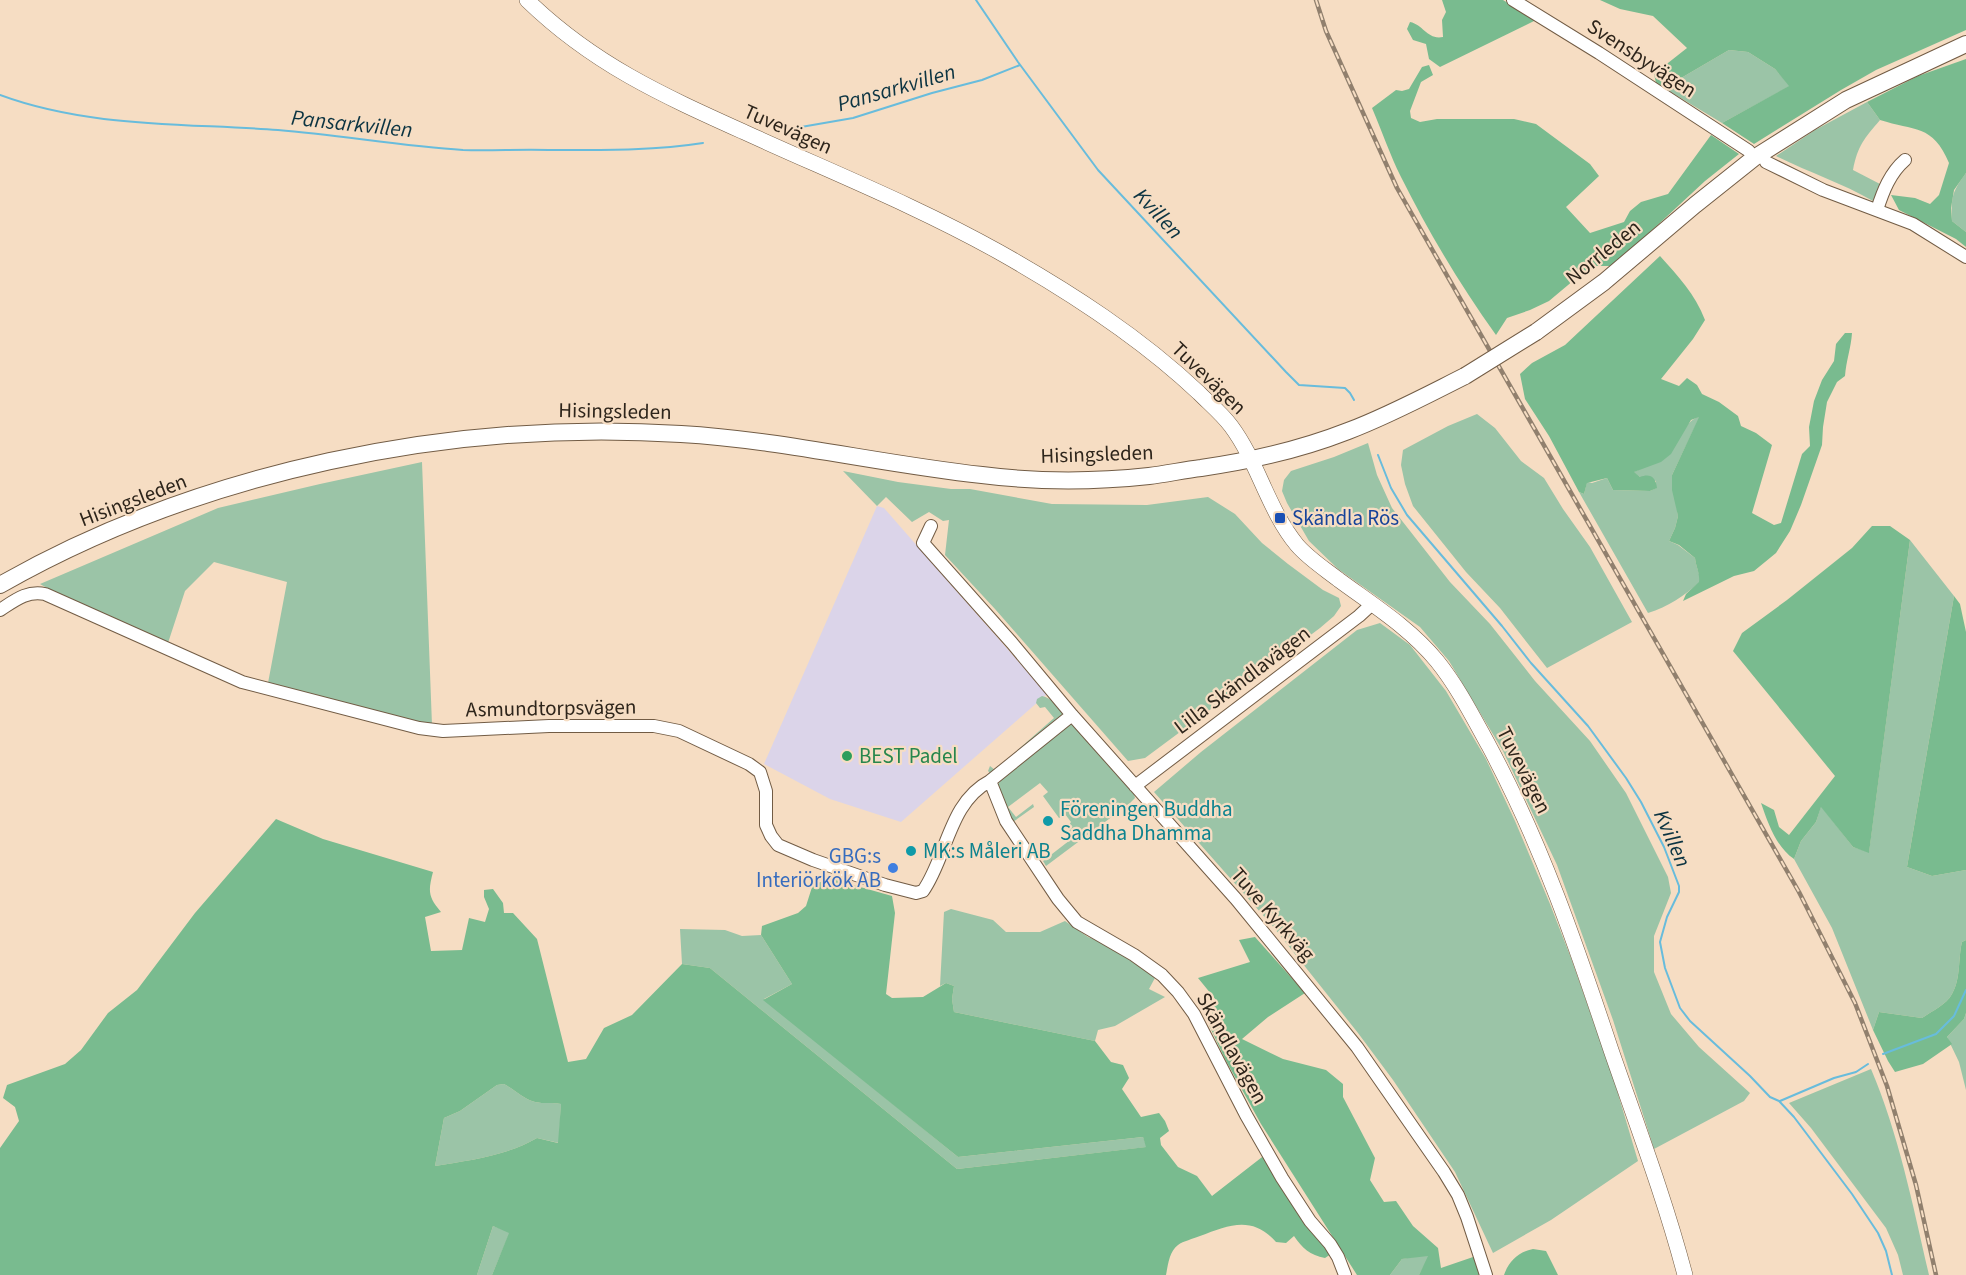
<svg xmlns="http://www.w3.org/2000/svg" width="1966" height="1275" font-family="'Source Sans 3',sans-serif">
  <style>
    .industrial { fill: #dbd4e9 }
    .green { fill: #9bc4a7 }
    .forest { fill: #79bb8f; fill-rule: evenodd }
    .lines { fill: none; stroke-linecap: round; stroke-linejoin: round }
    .stream { stroke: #68bcdc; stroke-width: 2 }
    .minor-casing { stroke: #725c45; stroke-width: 14 }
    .major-casing { stroke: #725c45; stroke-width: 16 }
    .highway-casing { stroke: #725c45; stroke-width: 18 }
    .minor { stroke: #fff; stroke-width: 12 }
    .major { stroke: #fff; stroke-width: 15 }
    .highway { stroke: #fff; stroke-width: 16 }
    .rail-casing { stroke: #91806e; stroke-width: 4.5 }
    .rail { stroke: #f6ddc3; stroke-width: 2; stroke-dasharray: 7; stroke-linecap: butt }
    .highway-bridge-casing { stroke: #725c45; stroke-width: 18; stroke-linecap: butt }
    .highway-bridge { stroke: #fff; stroke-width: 16 }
    .transit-dot { fill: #1a4fb4; stroke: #f6ddc3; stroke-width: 2 }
    .leisure-dot { fill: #2e9e5b; stroke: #f6ddc3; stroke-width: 2 }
    .culture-dot { fill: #0f9aa8; stroke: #f6ddc3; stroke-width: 2 }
    .shop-dot { fill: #3f7fe0; stroke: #f6ddc3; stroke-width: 2 }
    .labels { text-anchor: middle; stroke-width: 4.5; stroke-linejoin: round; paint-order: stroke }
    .street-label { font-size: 21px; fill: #2e251b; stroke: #f6ddc3 }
    .transit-label { font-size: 21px; fill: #164399; stroke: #f6ddc3; text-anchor: start }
    .leisure-label { font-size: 21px; fill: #27864d; stroke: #f6ddc3; text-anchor: start }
    .culture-label { font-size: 21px; fill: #0d838f; stroke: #f6ddc3; text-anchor: start }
    .shop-label { font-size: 21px; fill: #366cbe; stroke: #f6ddc3; text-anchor: end }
    .water-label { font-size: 22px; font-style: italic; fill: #0c3442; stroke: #f6ddc3 }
  </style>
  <rect width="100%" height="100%" fill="#f6ddc3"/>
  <!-- industrial -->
  <path class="industrial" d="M877,506L884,508L1047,694L901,822L830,799L764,764Z"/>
  <!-- green -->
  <path class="green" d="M1729,50L1748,52L1775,69L1790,86L1722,123L1664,88Z
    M1867,102L1880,120C1864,139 1858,145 1853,170L1880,184L1873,201C1842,183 1808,172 1776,156L1815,130Z
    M1966,173V232L1952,221C1951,197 1952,192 1966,173Z
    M1477,414L1495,428L1521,461L1544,478L1563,509L1590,547L1632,622L1547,668L1500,608L1466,572L1413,506L1405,484L1401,465L1403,450L1448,426Z
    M1700,416L1672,475L1678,516L1675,528L1669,541L1678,545L1695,558C1696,567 1700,573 1700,582C1685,595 1668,607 1648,613L1579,492L1584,494L1587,482L1592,483L1607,478L1613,490L1650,491L1656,488V481L1640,477L1633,472C1648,468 1668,448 1679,436C1688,427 1687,421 1700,416Z
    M1368,443L1377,475L1392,508L1450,582L1490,624L1535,681L1590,741L1626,793L1668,877L1671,893L1654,936V972L1671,1014L1699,1047L1750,1093L1744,1101L1654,1149L1613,1020L1557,865L1503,751L1449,661L1420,627L1338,569L1309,541L1287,503L1282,491L1284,480L1291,471L1334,457Z
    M422,462L432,725L268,683L287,582L214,562L185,591L168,643L70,601L40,584L218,508L320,484Z
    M843,471L898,482L951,489H970L1052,504L1147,505L1208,497L1235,514L1262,543L1288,564L1323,590L1339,598L1341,606L1334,616L1320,628L1145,758L1128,761L995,609L945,555L949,520L943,521L929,512L912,522L886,497L877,506Z
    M1910,540L1954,596L1907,867L1932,876L1966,870V940L1962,942C1958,958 1961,979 1952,994C1946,1005 1932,1011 1922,1018L1879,1012L1873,1030L1832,928L1794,859L1801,841L1816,822L1821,806L1853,847L1869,852Z
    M1380,623L1410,645L1446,691L1486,759L1515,821L1550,904L1571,958L1613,1077L1638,1161L1551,1220L1493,1253L1455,1172L1393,1080L1358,1033L1275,929L1154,792L1201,752L1357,630Z
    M1042,696C1051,698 1062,707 1064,716L991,774L988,771L990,766L995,770L1054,718L1045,707L1040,708L1036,703L1037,699Z
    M1069,724H1073L1134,794L1135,798L1129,804L1046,866L1043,861L1074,837L1068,830L1071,828L1069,825L1071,822L1065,814L1059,818L1043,796L1048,792L1040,783L1008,807L1016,817L1033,804L1034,807L1013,822L996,791L998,784L1003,778Z
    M951,909L993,920L1006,932H1040L1065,921L1088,937L1105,943L1156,976L1149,989L1165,997L1115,1026L1098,1030L1095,1041L954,1012L952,999L954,986L946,983L940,986L944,912Z
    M680,929L725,930L742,936L761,935L792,984L764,999L958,1157L1143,1137L1147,1147L957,1169L710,968L682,964Z
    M1966,1013V1090L1959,1062L1947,1037L1964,1019Z
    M1871,1069C1899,1135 1913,1206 1929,1275H1903L1898,1255L1886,1228L1811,1128L1789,1103Z
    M504,1084C515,1090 523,1099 535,1102C544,1104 553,1102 561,1104L559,1143L537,1138C506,1156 470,1160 435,1166L444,1118L460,1111L497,1085Z
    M493,1226L510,1232L492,1275H477Z
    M1418,1256H1429L1419,1275H1390L1402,1259Z"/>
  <!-- forest -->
  <path class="forest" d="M1442,0H1503L1536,20L1440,67L1429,59L1426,44L1413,40L1407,29L1410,22C1424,25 1427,40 1443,37L1442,20L1446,12Z
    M1600,0H1966V30L1876,70L1841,90L1754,144L1722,123L1789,86L1775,69L1748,52L1729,50L1664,88L1656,83L1654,74L1687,48L1653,16L1620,9Z
    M1966,59V173L1954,190L1951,208L1952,221L1966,232V247L1956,239L1899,210L1891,195L1915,198L1930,204L1939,195L1949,163C1933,124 1914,131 1880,120L1867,102L1918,76Z
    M1429,65L1433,75L1421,82L1410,111L1411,118L1420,122L1437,119H1514L1536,124L1590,164L1599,176L1566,207L1590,233L1624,222L1630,211L1641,202L1668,194L1711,135L1739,154L1705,181L1635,246L1611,266H1596L1580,275L1549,301L1530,310L1507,318L1496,335C1460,285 1428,231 1401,177C1390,155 1382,131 1372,108L1396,90L1402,91L1409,89L1422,67Z
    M1660,256C1678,276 1695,294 1705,320L1693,339L1661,379L1679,386L1687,378L1697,385L1702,394L1719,402L1738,416L1741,426L1756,433L1772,445L1752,513L1774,525L1781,523L1802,454L1810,446L1809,427L1814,401L1822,380L1834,361L1836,344L1845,333H1852C1851,348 1846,361 1845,376L1837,382L1827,402L1823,427L1822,445L1801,505L1790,531L1776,553L1754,571L1734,576L1683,601L1686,594L1699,582C1700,573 1696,567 1695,558L1679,545L1669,541L1675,528L1678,516L1672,490V475L1699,417L1691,420L1671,454L1661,462L1634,472L1640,477C1650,473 1656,477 1657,488L1650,491L1613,490L1607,478L1587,483L1584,494L1579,492L1549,436L1525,399L1520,374L1532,363L1565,345Z
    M1872,526H1890L1910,540L1869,853L1853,847L1821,807L1816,822L1801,841L1794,859C1776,847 1768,823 1761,803L1774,810L1779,827L1789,835L1835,776L1733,651L1742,633L1787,600L1852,548Z
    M1954,596L1960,604L1966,632V870L1932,876L1907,867Z
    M276,819L323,839L433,872C428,891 428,897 441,912L425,917L431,951L462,950L469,918L485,922L489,909L484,897V890L493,889L503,903L504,913H513L537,939L568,1062L586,1059L604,1028L632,1015L682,964L710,968L957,1169L1146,1147L1143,1137L958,1157L763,1000L792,984L761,935L762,926L798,913L806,906L813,884L832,879L892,896L895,913L886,994L892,998L923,997L946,983L954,986L952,999L954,1012L1095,1041L1111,1062L1123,1065L1129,1078L1122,1089L1141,1117L1159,1113L1165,1121L1169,1131L1160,1138L1161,1145L1178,1167L1197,1176L1212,1196L1266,1154L1303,1222L1320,1237L1331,1254L1325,1258C1310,1255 1302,1248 1294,1236L1286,1243L1276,1242C1252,1215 1229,1225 1200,1236C1193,1239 1183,1241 1178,1245C1169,1252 1168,1265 1166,1275H492L509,1233L493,1226L477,1275H0V1148L19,1121L15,1107L3,1098L7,1085L65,1064L81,1050L108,1013L137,990L195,913ZM504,1084C515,1090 523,1099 535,1102C544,1104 552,1102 561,1104L558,1143L537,1138C506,1156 470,1160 435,1166L444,1118L460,1111L497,1085Z
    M1255,937L1305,993L1268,1017L1242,1039L1283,1059L1326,1070L1343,1084V1097L1375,1158L1370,1180L1384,1202L1396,1201L1413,1226L1438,1248L1441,1268L1476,1256L1483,1275H1419L1428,1256L1402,1259L1390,1275H1357L1261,1124L1225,1059L1209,1025L1216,1000L1198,978L1250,962L1239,940Z
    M1966,940V1013L1964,1019L1947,1037L1952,1044L1923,1064L1895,1072L1888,1061L1873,1030L1879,1012L1922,1018C1932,1011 1946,1005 1952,994C1961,979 1958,958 1962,942Z
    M1533,1249L1546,1251L1558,1275H1504C1509,1261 1518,1252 1533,1249Z"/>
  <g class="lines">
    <!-- stream -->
    <path class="stream" d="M976,0L1018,62L1098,170L1286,372L1299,385L1345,388L1350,393L1354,400
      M0,95C89,128 185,123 278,130C340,135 401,146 463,150C492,151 520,149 549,150C600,150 652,151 703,143
      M778,131L853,118L932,93L982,80L1020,65
      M1378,455L1391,488L1407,515L1502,626L1531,663L1588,726L1626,778L1641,802L1664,847L1679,886V892L1667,917L1660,942L1665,968L1680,1008L1690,1021L1750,1076L1770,1097L1779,1101L1794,1117L1852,1194L1878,1233L1886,1251L1892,1275
      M1883,1054L1936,1034L1954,1016L1966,990
      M1780,1101L1834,1078L1856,1072L1868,1064"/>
    <!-- minor casing -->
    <g class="minor-casing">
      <path id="minor" d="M1513,0L1599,53L1749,151
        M1766,162L1823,190L1913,224L1966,257
        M1877,210C1883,191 1890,173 1905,160
        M931,526L923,543L1012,643L1072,715L1236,899L1357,1047L1444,1172L1458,1195L1467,1217L1486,1275
        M0,610C14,601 27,590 45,594L242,682L419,728L443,731L549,726H654L679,731L749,764L760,772L766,791V825L771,836L778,845L813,860L885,885L916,893L923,891C947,857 949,802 990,781
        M1072,715L990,781L1006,821L1058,899L1077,922L1134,955L1162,975L1178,992L1194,1014L1246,1115L1282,1178L1310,1221L1330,1244L1338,1257L1345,1275
        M1135,786L1359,616L1372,604"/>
    </g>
    <!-- major casing -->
    <g class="major-casing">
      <path id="major" d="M527,0C593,64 662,95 744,132C829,171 917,206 999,252C1070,292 1140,337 1199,393C1210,404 1222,414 1231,426C1258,462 1268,510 1297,545C1309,559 1325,569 1339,580C1373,605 1410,628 1437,661C1458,687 1473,717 1489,746C1542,845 1576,945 1611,1050C1637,1125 1665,1199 1685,1275"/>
    </g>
    <!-- highway casing -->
    <g class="highway-casing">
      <path id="highway" d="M1536,332L1604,282L1695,205L1754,158L1846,100L1966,44
        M0,585C200,471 452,419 681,434C782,440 881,464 982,475C1037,482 1093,482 1149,476C1166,474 1184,470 1201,468C1250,461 1302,449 1348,431C1388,416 1427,395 1465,376"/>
    </g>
    <!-- minor -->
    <use href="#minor" class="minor"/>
    <!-- major -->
    <use href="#major" class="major"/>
    <!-- highway -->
    <use href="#highway" class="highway"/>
    <!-- rail casing -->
    <g class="rail-casing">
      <path id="rail" d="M1316,0L1326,31L1397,188L1799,892L1855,1003L1887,1086L1916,1185L1936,1275"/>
    </g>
    <!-- rail -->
    <use href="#rail" class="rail"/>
    <!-- highway-bridge casing -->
    <g class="highway-bridge-casing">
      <path id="highway-bridge" d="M1465,376L1536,332"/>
    </g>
    <!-- highway-bridge -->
    <use href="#highway-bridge" class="highway-bridge"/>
  </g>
  <!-- markers -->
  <rect class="transit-dot" x="1274" y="512" width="12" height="12" rx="3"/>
  <circle class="leisure-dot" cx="847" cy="756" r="6"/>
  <g class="culture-dot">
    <circle cx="1048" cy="821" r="6"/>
    <circle cx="911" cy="851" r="6"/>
  </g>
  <circle class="shop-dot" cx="893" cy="868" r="6"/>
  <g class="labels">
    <!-- street labels -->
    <g class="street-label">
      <text transform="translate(1642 58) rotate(33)" y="7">Svensbyvägen</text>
      <text transform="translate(788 129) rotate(24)" y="7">Tuvevägen</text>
      <text transform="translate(1603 252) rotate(-39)" y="7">Norrleden</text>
      <text transform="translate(1209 378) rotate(44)" y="7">Tuvevägen</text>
      <text transform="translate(615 411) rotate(1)" y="7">Hisingsleden</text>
      <text transform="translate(1097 454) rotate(-2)" y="7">Hisingsleden</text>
      <text transform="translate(133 500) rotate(-21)" y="7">Hisingsleden</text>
      <text transform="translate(1242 680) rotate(-37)" y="7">Lilla Skändlavägen</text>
      <text transform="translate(551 708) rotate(-1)" y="7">Asmundtorpsvägen</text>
      <text transform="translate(1524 770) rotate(63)" y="7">Tuvevägen</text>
      <text transform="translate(1273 914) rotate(49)" y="7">Tuve Kyrkväg</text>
      <text transform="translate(1232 1048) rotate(61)" y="7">Skändlavägen</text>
    </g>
    <!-- transit labels -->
    <g class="transit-label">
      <text x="1292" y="525">Skändla Rös</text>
    </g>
    <!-- leisure labels -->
    <g class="leisure-label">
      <text x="859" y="763">BEST Padel</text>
    </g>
    <!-- culture labels -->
    <g class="culture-label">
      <text x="1060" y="816">Föreningen Buddha<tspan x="1060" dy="24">Saddha Dhamma</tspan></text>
      <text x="923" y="858">MK:s Måleri AB</text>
    </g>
    <!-- shop labels -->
    <g class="shop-label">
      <text x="881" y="863">GBG:s<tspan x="881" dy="24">Interiörkök AB</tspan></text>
    </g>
    <!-- water labels -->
    <g class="water-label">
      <text transform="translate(896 87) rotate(-16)" y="8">Pansarkvillen</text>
      <text transform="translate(352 123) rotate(6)" y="8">Pansarkvillen</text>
      <text transform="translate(1159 213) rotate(47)" y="8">Kvillen</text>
      <text transform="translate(1673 838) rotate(66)" y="8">Kvillen</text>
    </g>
  </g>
</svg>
